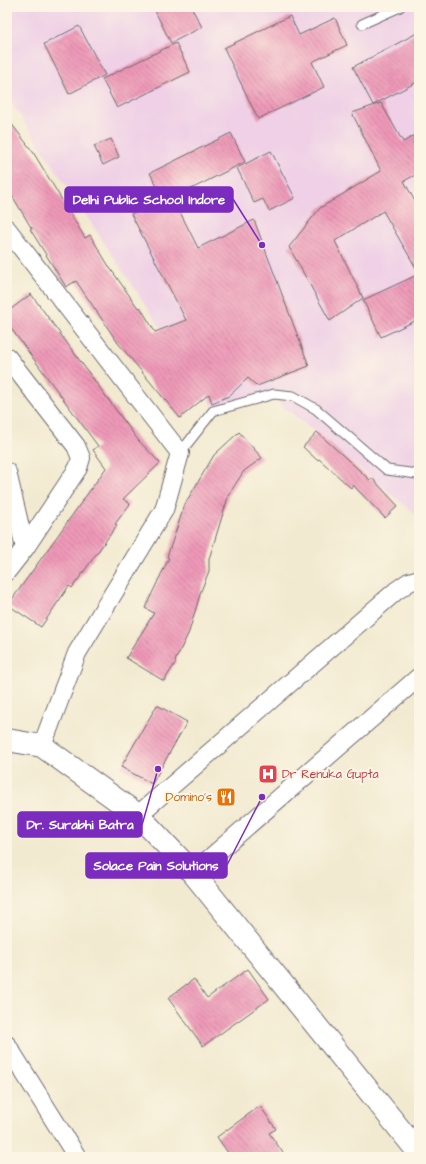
<svg xmlns="http://www.w3.org/2000/svg" width="426" height="1164" font-family="'Architects Daughter',sans-serif">
  <style>
    .built { fill: #efd0e6 }
    .building { fill: url(#building-back-hatch) }
    .lines { fill: none; stroke-linecap: round; stroke-linejoin: round }
    .service-casing { stroke: #6b686f; stroke-width: 11 }
    .minor-casing { stroke: #6b686f; stroke-width: 20 }
    .tertiary-casing { stroke: #6b686f; stroke-width: 24 }
    .service { stroke: #fff; stroke-width: 9 }
    .minor { stroke: #fff; stroke-width: 18 }
    .tertiary { stroke: #fff; stroke-width: 22 }
    .labels { text-anchor: middle; stroke-width: 4; stroke-linejoin: round; paint-order: stroke }
    .health-label { font-size: 12px; fill: #be3a42; stroke: #fcf5e5; text-anchor: start }
    .food-label { font-size: 12px; fill: #c56008; stroke: #fcf5e5; text-anchor: end }
    .leader { fill: none; stroke: #7b2cbf; stroke-width: 1.5 }
    .callout-dot { fill: #7b2cbf; stroke: #fcf5e5; stroke-width: 1.5 }
    .callout { fill: #7b2cbf; stroke: #7b2cbf; stroke-width: 1.5 }
    .callout-label { font-size: 13px; text-anchor: middle; font-weight: bold; fill: #fff }
  </style>
  <defs>
    <pattern id="building-back-hatch" width="6" height="6" patternUnits="userSpaceOnUse"><rect width="6" height="6" fill="#ee99b7"/><path d="M-1 5l2 2M0 0l6 6M5-1l2 2" fill="none" stroke="#c07c96"/></pattern>
  </defs>
  <rect width="100%" height="100%" fill="#fcf5e5"/>
  <filter id="ink" filterUnits="userSpaceOnUse"><feTurbulence type="fractalNoise" baseFrequency=".025" numOctaves="2"/><feDisplacementMap in="SourceGraphic" scale="8" xChannelSelector="R" yChannelSelector="G"/><feConvolveMatrix kernelMatrix="1 2 1 2 8 2 1 2 1" color-interpolation-filters="sRGB"/></filter>
  <filter id="wash" filterUnits="userSpaceOnUse"><feTurbulence type="fractalNoise" baseFrequency=".012" numOctaves="4" result="noise"/><feDisplacementMap in="SourceGraphic" scale="16" xChannelSelector="R" yChannelSelector="G"/><feGaussianBlur stdDeviation="0.9" result="paint"/><feColorMatrix in="noise" values="0 0 0 0 0 0 0 0 0 0 0 0 0 0 0 0 0 1.4 0 .05"/><feComposite in="paint" operator="in"/></filter>
  <g filter="url(#wash)">
    <rect width="100%" height="100%" fill="#f2ead0"/>
    <!-- built -->
    <path class="built" d="M7,7H419V517L268,394L213,407L7,96Z"/>
    <g id="blocks">
      <!-- building -->
      <path class="building" d="M153,7H191L202,27L171,43Z
        M290,16L299,35L335,18L347,45L312,62L324,87L258,119L224,48Z
        M79,26L105,75L69,94L44,44Z
        M419,32V81L373,105L353,67Z
        M176,43L190,72L117,108L102,79Z
        M381,103L403,142L419,133V173L404,181L419,209V273L383,211L335,241L363,298L330,321L289,247L320,208L381,171L352,113Z
        M7,118L33,152L85,238L90,235L110,268L138,308L140,307L155,332L186,320L131,214L163,198L150,173L231,133L245,162L173,198L198,248L254,220L309,366L257,386L248,378L229,396L212,403L209,394L180,418L118,343L76,281L66,287L30,229H32L7,187Z
        M111,139L119,157L103,165L94,146Z
        M271,151L295,198L269,211L263,199L254,203L237,168Z
        M419,274V319L381,337L363,300Z
        M31,294L138,440L160,463L123,499L130,504L115,524L117,525L72,588L69,586L41,627L8,605L106,468L93,450L98,446L7,323V312Z
        M239,432L262,458L244,471L229,494L209,559V571L201,591L189,632L175,661L176,662L164,681L126,658L154,613L145,608L169,558L167,557L185,504L214,455Z
        M317,432L370,480L372,478L398,506L385,518L353,485L351,488L319,459L317,460L303,447Z
        M157,705L187,722L152,784L121,767Z
        M248,969L269,999L203,1046L168,998L194,979L207,998Z
        M260,1106L276,1129L269,1133L286,1157H231L217,1137Z"/>
    </g>
  </g>
  <g filter="url(#ink)">
    <use href="#blocks" fill-opacity="0" stroke="#6b686f" stroke-width="1"/>
    <g class="lines">
      <!-- service casing -->
      <g class="service-casing">
        <path id="service" d="M362,24L400,7
          M180,453L213,411L274,394L293,396L316,409L387,470L417,474L419,473"/>
      </g>
      <!-- minor casing -->
      <g class="minor-casing">
        <path id="minor" d="M7,229L180,453L164,510L77,653L42,746
          M7,357L76,446L81,458L78,468L25,548L7,571
          M7,472L25,548
          M138,815L396,591L409,582L419,579
          M193,873L419,677
          M7,1045L77,1157"/>
      </g>
      <!-- tertiary casing -->
      <g class="tertiary-casing">
        <path id="tertiary" d="M7,740L42,746L138,815L193,873L419,1153"/>
      </g>
      <!-- service -->
      <use href="#service" class="service"/>
      <!-- minor -->
      <use href="#minor" class="minor"/>
      <!-- tertiary -->
      <use href="#tertiary" class="tertiary"/>
    </g>
  </g>
  <!-- icons -->
  <defs>
    <g id="hospital-square" transform="scale(1)"><rect x="-9" y="-9" width="18" height="18" rx="4" fill="#e0444e" stroke="#fcf5e5"/><path d="M-5-5h3v3.5h4V-5h3V5h-3V1.5h-4V5h-3Z" fill="#fff"/></g>
    <g id="restaurant-square" transform="scale(1)"><rect x="-9" y="-9" width="18" height="18" rx="4" fill="#e8710a" stroke="#fcf5e5"/><path d="M-5-6h1v4h1v-4h1v4h1v-4h1v5L-1.5 .5V6h-2V.5L-5-1ZM5-6V6H3V1.5H1.5Q1.5-4 5-6Z" fill="#fff"/></g>
  </defs>
  <g fill-rule="evenodd">
    <use href="#hospital-square" x="268" y="774"/>
    <use href="#restaurant-square" x="226" y="797"/>
  </g>
  <g class="labels">
    <!-- health labels -->
    <g class="health-label">
      <text x="282" y="778">Dr Renuka Gupta</text>
    </g>
    <!-- food labels -->
    <g class="food-label">
      <text x="212" y="801">Domino's</text>
    </g>
  </g>
  <!-- callouts -->
  <path class="leader" d="M262 245L233 199M158 769L142 825M262 797L227 865"/>
  <g class="callout-dot">
    <circle cx="262" cy="245" r="4"/>
    <circle cx="158" cy="769" r="4"/>
    <circle cx="262" cy="797" r="4"/>
  </g>
  <g class="callout">
    <rect x="65" y="187" width="168" height="25" rx="4"/>
    <rect x="18" y="812" width="124" height="25" rx="4"/>
    <rect x="86" y="853" width="141" height="25" rx="4"/>
  </g>
  <g class="callout-label">
    <text x="149" y="204">Delhi Public School Indore</text>
    <text x="80" y="829">Dr. Surabhi Batra</text>
    <text x="156" y="870">Solace Pain Solutions</text>
  </g>
  <!-- margin -->
  <rect width="426" height="1164" fill="none" stroke="#fcf5e5" stroke-width="24"/>
</svg>
